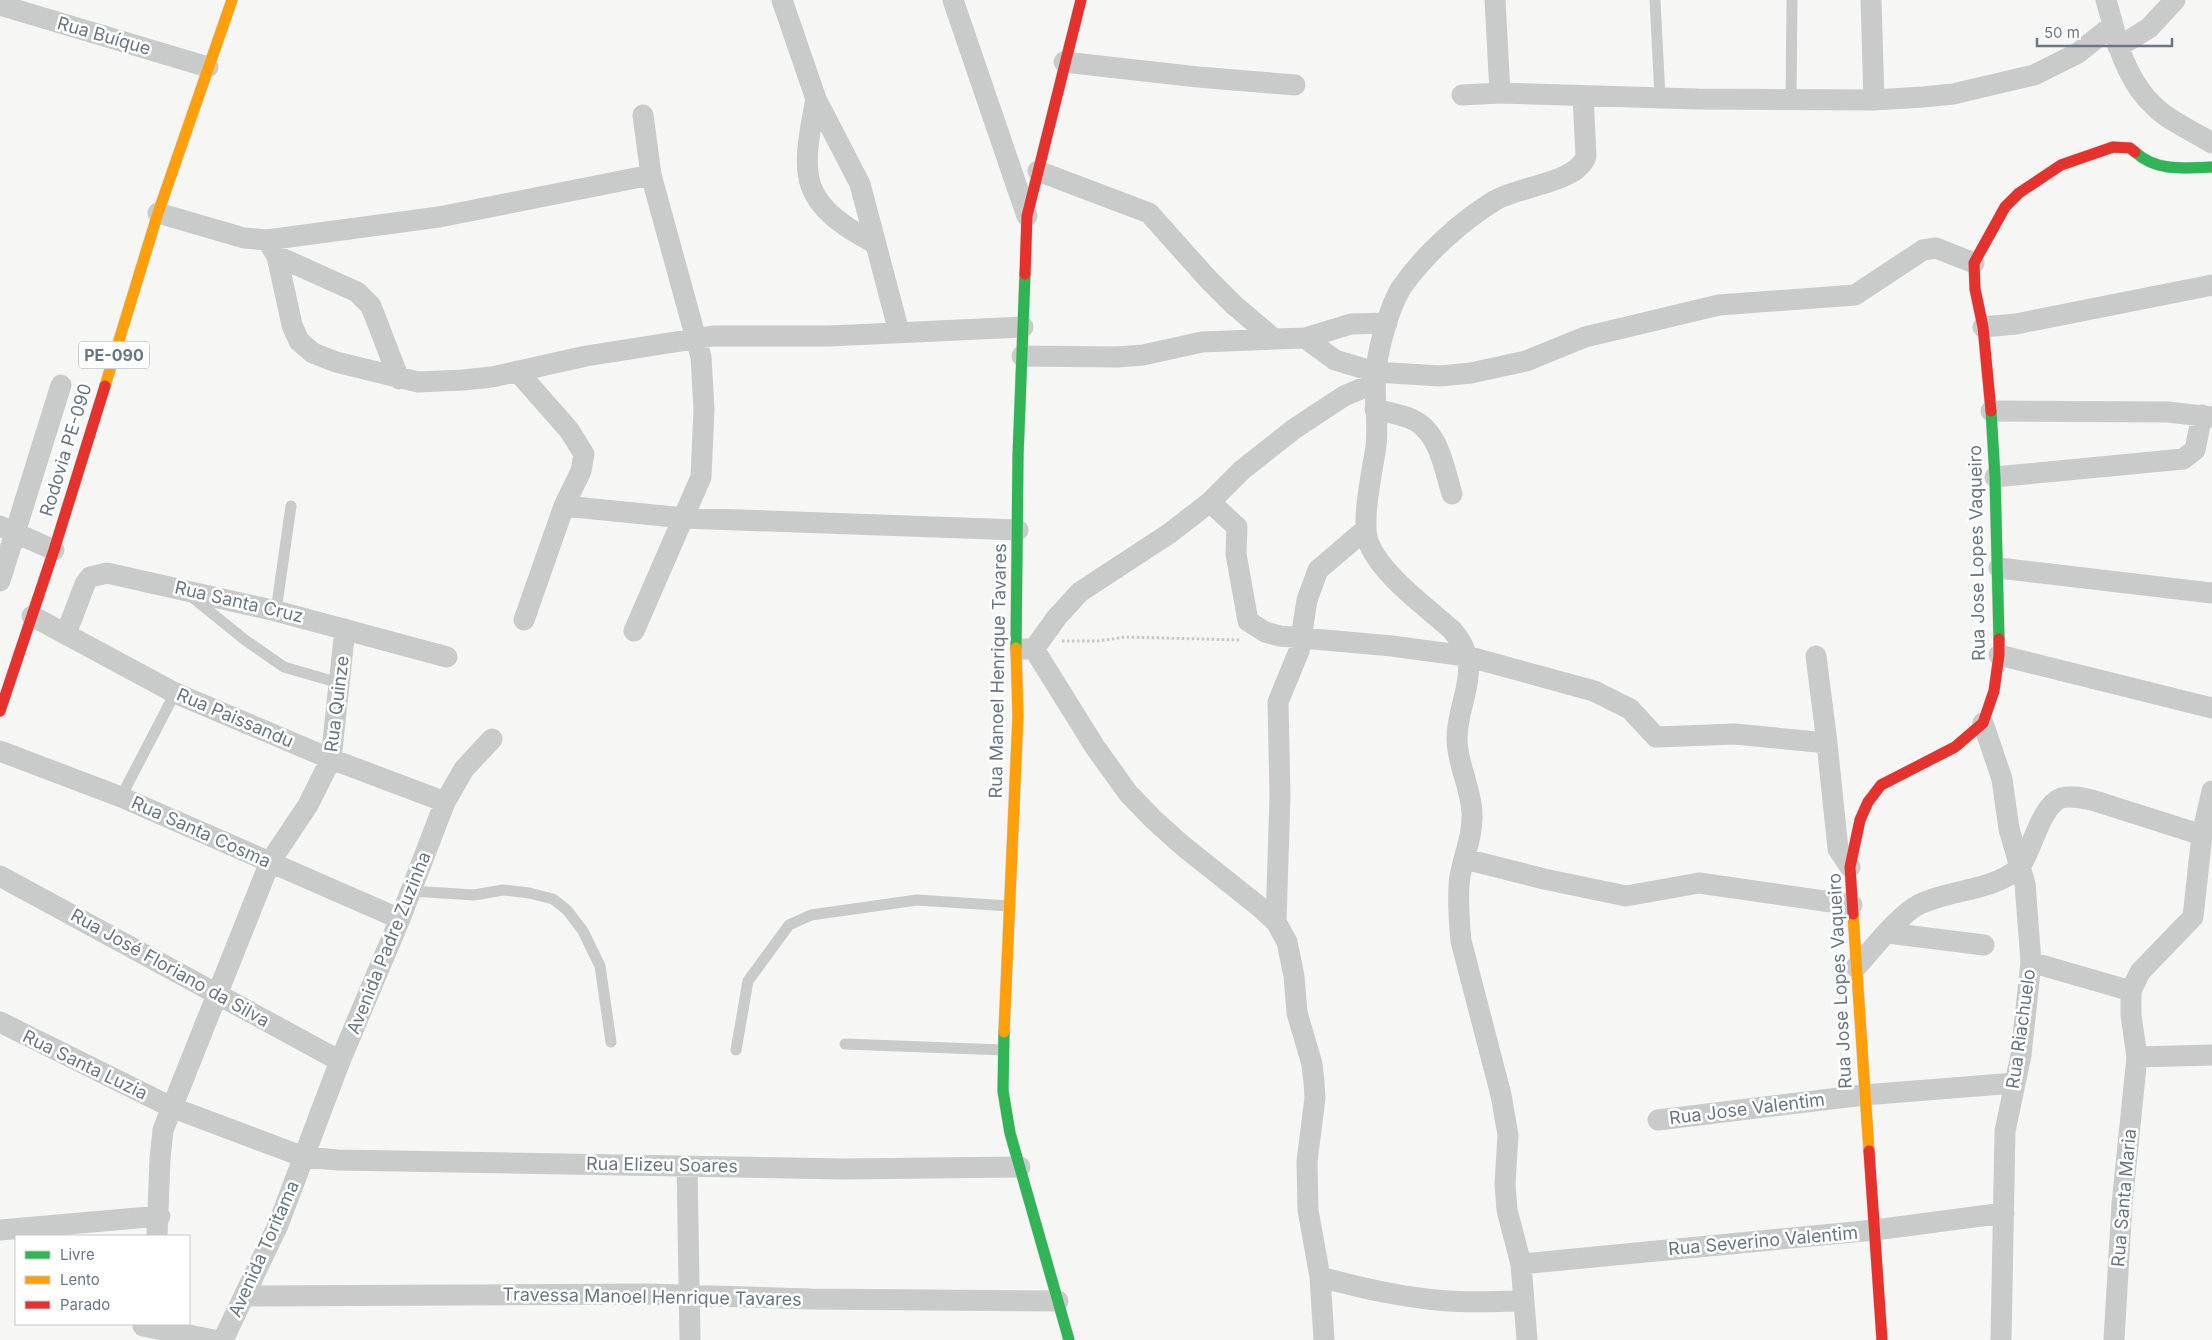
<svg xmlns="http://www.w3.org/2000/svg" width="2212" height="1340" font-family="Inter,sans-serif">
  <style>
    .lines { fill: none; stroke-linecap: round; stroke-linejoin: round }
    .fast-casing { stroke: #d3d4d4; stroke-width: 12 }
    .slow-casing { stroke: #d3d4d4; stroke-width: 12 }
    .jam-casing { stroke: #d3d4d4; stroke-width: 12 }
    .path { stroke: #c6c8c9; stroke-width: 3; stroke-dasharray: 2.5 2.5; stroke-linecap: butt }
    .lane { stroke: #c9caca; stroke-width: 11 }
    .street { stroke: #c9caca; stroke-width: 21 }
    .fast { stroke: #30b455; stroke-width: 11 }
    .slow { stroke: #ff9f0a; stroke-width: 11 }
    .jam { stroke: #e5322d; stroke-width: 11 }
    .labels { text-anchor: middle; stroke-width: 5; stroke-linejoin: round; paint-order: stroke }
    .shield { fill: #fff; stroke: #95a0a8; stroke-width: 1 }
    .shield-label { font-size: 16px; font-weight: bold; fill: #687783 }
    .street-label { font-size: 18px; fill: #687783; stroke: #fff }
  </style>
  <rect width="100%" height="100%" fill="#f6f6f5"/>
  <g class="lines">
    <!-- fast casing -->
    <g class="fast-casing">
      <path id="fast" d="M2135,152C2157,172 2184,168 2212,167
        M1991,411L1995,477L1999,639
        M1016,648L1018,456L1025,274
        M1004,1032L1003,1091L1010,1133L1069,1340"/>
    </g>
    <!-- slow casing -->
    <g class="slow-casing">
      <path id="slow" d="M105,386L158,213L232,0
        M1853,914L1869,1151
        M1004,1032L1018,716L1016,648"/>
    </g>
    <!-- jam casing -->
    <g class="jam-casing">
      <path id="jam" d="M1025,274L1027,216L1081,0
        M1991,411L1983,327L1975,289L1974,263L2005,207L2019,193L2061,165L2113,147L2130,148L2135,152
        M0,711L54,550L105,386
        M1853,914L1850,867L1860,820L1868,802L1881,785L1955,747L1983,723L1994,691L1999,655V639
        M1869,1151L1882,1340"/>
    </g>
    <!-- path -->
    <path class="path" d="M1062,641H1098L1126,637L1240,640"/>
    <!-- lane -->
    <path class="lane" d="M1655,0L1660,97
      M1791,98L1792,0
      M192,597L245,640L284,667L339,683
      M276,611L291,506
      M121,797L175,693
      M411,891L474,895L503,890L529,893L553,899L567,910L583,931L600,966L611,1042
      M845,1044L1003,1050
      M736,1050L748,981L789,925L811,915L917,900L1009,906"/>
    <!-- street -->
    <path class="street" d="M782,0L816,99L860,184L899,332
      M953,0L1027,216
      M1495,0L1500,93
      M1871,0L1874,100
      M0,5L208,67
      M2113,25C2119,53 2132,86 2154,106C2170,122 2193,131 2212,143
      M2118,47L2149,28L2175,0
      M1064,62L1198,77L1295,85
      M1462,95L1500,93L1697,99L1874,100L1923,97L1953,94L2034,75L2078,53L2113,25L2106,0
      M816,99C800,179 799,203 876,244
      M1038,171L1149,213L1208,279L1234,305L1274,339
      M158,213L244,238L267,240L439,217L651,175
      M267,240L277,256L292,325L299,341L313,353L336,362L418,382L463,380L492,377L586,356L713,336H829L1023,327
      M277,256L357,292L371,306L399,379
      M1983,327L2016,324L2212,285
      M1305,338L1335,360L1375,372L1440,376L1471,373L1526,361L1585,337L1719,305L1855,295L1923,250L1936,248L1974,263
      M1022,356L1117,357L1143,355L1202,342L1305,338L1351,324L1387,323
      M517,371L569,430L584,454L581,471L564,506L524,620
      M1375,409C1386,412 1399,414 1409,418C1439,429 1444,468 1452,494
      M1991,411L2168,412L2212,417
      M1995,477L2183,459L2195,450L2202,415
      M1210,502L1237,527L1236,554L1248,621L1265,632L1280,636L1392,646L1466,656L1594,691L1630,709L1656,737L1735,734L1827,743L1838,849L1850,867
      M564,506L684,518L1018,530
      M0,526L54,550
      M1999,568L2212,593
      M0,581L61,385
      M32,616L175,693L331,759L445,802
      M634,631L701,477L704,409L701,357L651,175L643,115
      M66,634L85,584L90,577L107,573L276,611L447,657
      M1020,649H1034L1057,617L1080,592L1170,533L1210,502L1242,470L1294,429L1344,396L1375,383
      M1034,649L1095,747L1128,793L1153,819L1183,846L1261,908L1276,922L1287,942L1294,976L1297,1013L1312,1064L1314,1082L1315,1098L1307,1161L1308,1210L1320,1277L1324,1340
      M1999,655L2212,708
      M1816,656L1827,743
      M1983,723L2002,779L2009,829L2025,884L2031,962L2021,1055L2005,1131L2001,1340
      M0,751L121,797L400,919
      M1465,859L1544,879L1626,896L1699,883L1852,905
      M0,876L340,1061
      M1276,922L1280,796L1278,702L1299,651L1307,600L1318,570L1366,529
      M1888,933L1984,945
      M2031,962L2131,991
      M1856,967C1872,950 1899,915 1918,905C1950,889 1989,892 2018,869C2023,865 2026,855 2029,849C2036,834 2045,804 2061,798C2071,795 2082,798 2092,800L2202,835
      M0,1022L171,1107L304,1157L338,1160L843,1169L1020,1167
      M2137,1057L2212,1055
      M1658,1120L1864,1095L2015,1083
      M687,1166L690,1340
      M0,1230L160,1216
      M157,1236L160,1159L163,1130L270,862L308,805L331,759L345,629
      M1521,1264L1875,1230L2004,1213
      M1320,1277C1362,1288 1404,1298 1448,1301C1473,1303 1499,1301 1524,1301
      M245,1296L648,1294L811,1299L1058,1301
      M143,1326L214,1340
      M223,1340L278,1225L340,1061L400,919L445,802L464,769L492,739
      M1527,1340L1521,1264L1507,1210L1505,1184L1508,1135L1501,1095L1461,941C1459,920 1457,897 1460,876C1464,855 1473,835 1472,813C1471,787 1457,764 1457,739C1457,698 1486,669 1452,630C1425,606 1383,576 1369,544C1360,523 1373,469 1376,446C1379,422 1373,396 1376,371C1378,348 1389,308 1401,288C1424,255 1460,222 1494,201C1518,186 1578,183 1586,156L1583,96
      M2114,1340L2122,1204L2137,1057L2131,1015V991L2140,972L2193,917L2202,835L2212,791"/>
    <!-- fast -->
    <use href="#fast" class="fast"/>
    <!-- slow -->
    <use href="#slow" class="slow"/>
    <!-- jam -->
    <use href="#jam" class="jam"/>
  </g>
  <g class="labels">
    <!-- shield labels -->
    <rect class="shield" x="79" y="341.5" width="70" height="27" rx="4"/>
    <g class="shield-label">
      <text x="114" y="361">PE-090</text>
    </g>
    <!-- street labels -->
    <g class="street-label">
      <text transform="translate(104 36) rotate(16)" y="6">Rua Buíque</text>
      <text transform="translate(66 450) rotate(-73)" y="6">Rodovia PE-090</text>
      <text transform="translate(1977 553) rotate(-91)" y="6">Rua Jose Lopes Vaqueiro</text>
      <text transform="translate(239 602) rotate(13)" y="6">Rua Santa Cruz</text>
      <text transform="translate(998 671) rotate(-89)" y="6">Rua Manoel Henrique Tavares</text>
      <text transform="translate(337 704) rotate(-83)" y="6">Rua Quinze</text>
      <text transform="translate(235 718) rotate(23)" y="6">Rua Paissandu</text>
      <text transform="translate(201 832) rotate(24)" y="6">Rua Santa Cosma</text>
      <text transform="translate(389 943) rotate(-68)" y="6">Avenida Padre Zuzinha</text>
      <text transform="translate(170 968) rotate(29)" y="6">Rua José Floriano da Silva</text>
      <text transform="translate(1840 981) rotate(-93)" y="6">Rua Jose Lopes Vaqueiro</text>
      <text transform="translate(2021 1029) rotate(-82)" y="6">Rua Riachuelo</text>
      <text transform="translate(85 1065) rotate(26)" y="6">Rua Santa Luzia</text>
      <text transform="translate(1747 1109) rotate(-7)" y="6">Rua Jose Valentim</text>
      <text transform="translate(662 1165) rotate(1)" y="6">Rua Elizeu Soares</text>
      <text transform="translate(2124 1198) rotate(-85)" y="6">Rua Santa Maria</text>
      <text transform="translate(1763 1241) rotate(-5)" y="6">Rua Severino Valentim</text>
      <text transform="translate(264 1249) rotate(-66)" y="6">Avenida Toritama</text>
      <text transform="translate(652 1297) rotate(1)" y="6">Travessa Manoel Henrique Tavares</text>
    </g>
  </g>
  <!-- legend -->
  <rect x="15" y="1235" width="175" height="90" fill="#ffffff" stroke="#c3c9cd"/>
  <rect x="25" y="1251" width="25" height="8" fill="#30b455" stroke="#c3c9cd"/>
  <text x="60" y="1260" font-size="15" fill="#687783">Livre</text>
  <rect x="25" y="1276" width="25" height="8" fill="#ff9f0a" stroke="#c3c9cd"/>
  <text x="60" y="1285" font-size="15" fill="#687783">Lento</text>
  <rect x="25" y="1301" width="25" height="8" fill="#e5322d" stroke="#c3c9cd"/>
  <text x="60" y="1310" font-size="15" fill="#687783">Parado</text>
  <!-- scale -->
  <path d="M2037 38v8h135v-8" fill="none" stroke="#687783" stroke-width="2.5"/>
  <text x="2044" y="38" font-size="15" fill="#687783" stroke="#ffffff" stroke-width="4" paint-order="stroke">50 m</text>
</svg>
